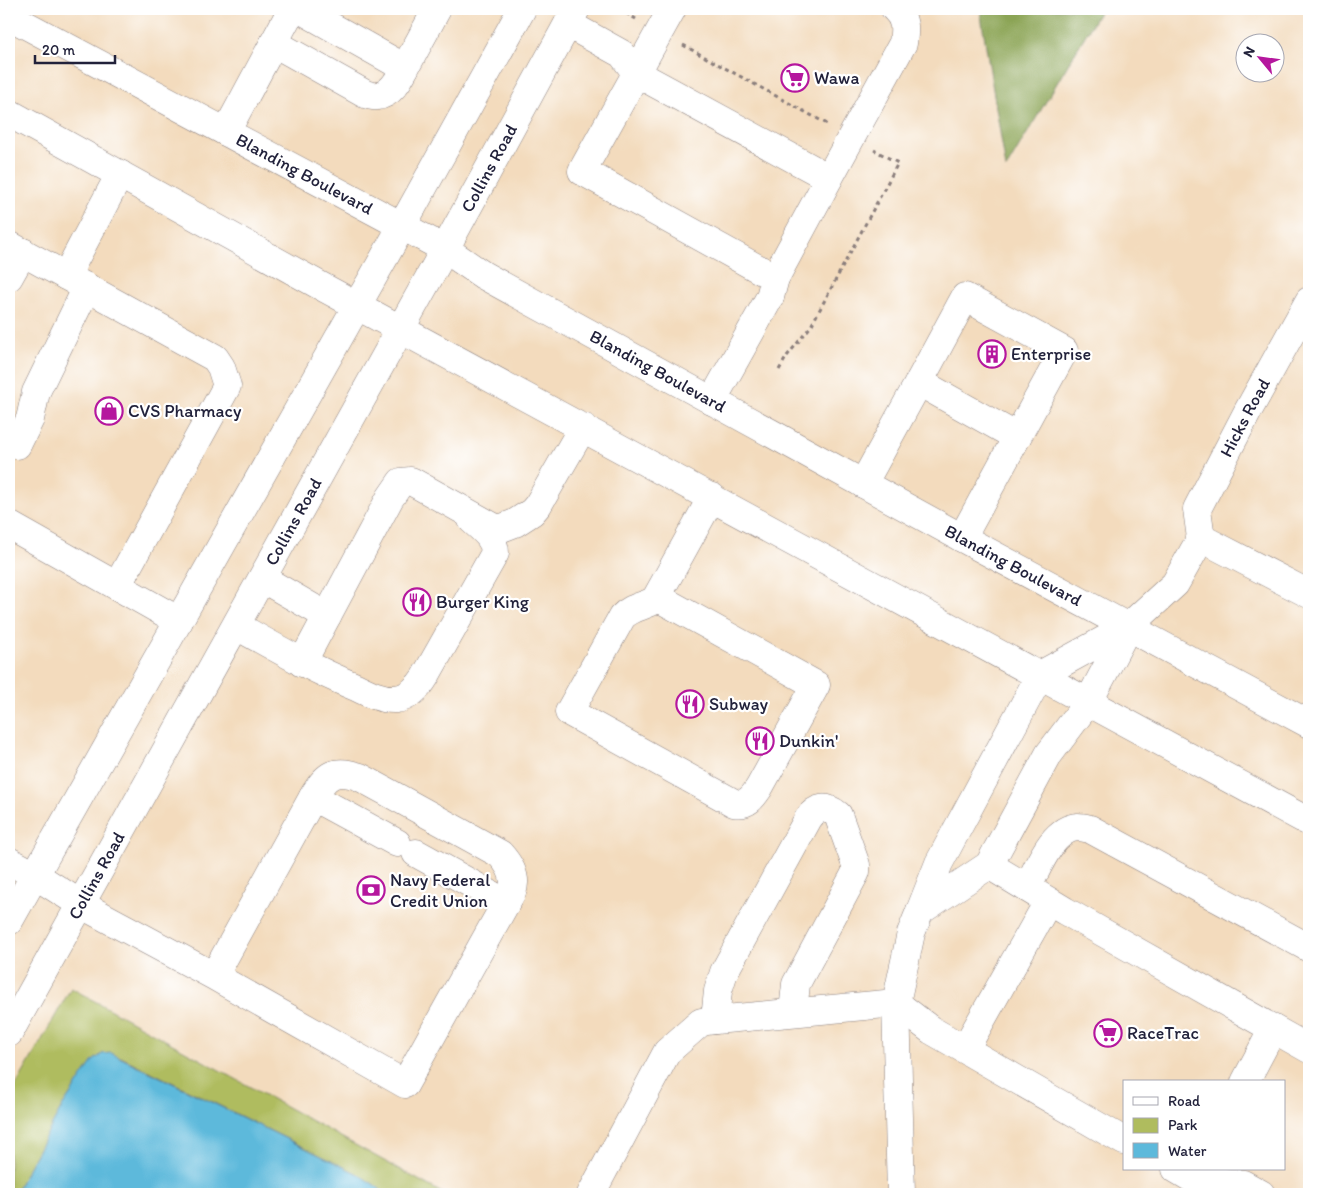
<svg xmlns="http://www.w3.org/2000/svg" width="1318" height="1203" font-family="Itim,sans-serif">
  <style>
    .green { fill: #afbc5e; stroke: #686f4c }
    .forest { fill: #8ba455; stroke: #566348 }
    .water { fill: #5db9db; stroke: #406e8b }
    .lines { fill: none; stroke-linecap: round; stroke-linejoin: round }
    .minor-casing { stroke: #8a7e7c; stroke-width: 29 }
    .major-casing { stroke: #8a7e7c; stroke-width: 29 }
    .path { stroke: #8a7e7c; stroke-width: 3; stroke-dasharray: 4 4; stroke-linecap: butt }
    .minor { stroke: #fff; stroke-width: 28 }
    .major { stroke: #fff; stroke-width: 28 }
    .labels { text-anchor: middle; stroke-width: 4.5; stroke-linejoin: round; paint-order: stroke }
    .poi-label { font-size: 18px; fill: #22223b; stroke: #fff; text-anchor: start }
    .street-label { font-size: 18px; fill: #22223b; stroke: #fff }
  </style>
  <rect width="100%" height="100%" fill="#fff"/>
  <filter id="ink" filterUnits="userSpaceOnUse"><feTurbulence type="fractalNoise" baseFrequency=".02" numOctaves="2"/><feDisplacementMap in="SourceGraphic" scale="10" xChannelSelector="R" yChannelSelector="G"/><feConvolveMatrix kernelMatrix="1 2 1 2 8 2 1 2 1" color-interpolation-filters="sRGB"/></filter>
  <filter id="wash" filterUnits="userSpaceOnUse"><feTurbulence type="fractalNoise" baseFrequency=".0096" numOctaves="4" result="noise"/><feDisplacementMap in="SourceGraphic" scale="20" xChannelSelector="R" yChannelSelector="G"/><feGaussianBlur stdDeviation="1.12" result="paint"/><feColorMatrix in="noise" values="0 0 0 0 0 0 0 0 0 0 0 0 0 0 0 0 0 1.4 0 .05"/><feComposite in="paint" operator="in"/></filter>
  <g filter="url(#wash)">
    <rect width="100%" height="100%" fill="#f3dbbd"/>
    <!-- green -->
    <path class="green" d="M71,988L444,1194H385L376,1186L356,1173L121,1057L102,1054L93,1061L62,1107L14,1194H9V1098Z"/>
    <!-- forest -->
    <path class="forest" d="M984,9H1101L1006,169L981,16Z"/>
    <!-- water -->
    <path class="water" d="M111,1053L356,1173L376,1186L385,1194H14L62,1107L86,1071L93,1061L102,1054Z"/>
  </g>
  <g filter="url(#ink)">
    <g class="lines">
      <!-- minor casing -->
      <g class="minor-casing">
        <g id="minor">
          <path d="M672,9L582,171L775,278"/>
          <path d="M568,24L622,54L636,73L829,178L775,278L770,297L712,401"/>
          <path d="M274,43L365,94C368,95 374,97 377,96C391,95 400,78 405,68L300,9"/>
          <path d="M405,68L437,9"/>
          <path d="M226,132L292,9"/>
          <path d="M829,178L903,43C905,30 906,19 895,9"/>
          <path d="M402,226L522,9"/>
          <path d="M9,245L66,276L120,174"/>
          <path id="s1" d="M445,249L576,9"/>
          <path d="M66,276L215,358L221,367L227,386L117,586"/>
          <path d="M9,277L23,252"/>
          <path d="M919,382L965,297L1064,351L1017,437"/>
          <path d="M17,445L30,419L36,392L87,287"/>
          <path d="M863,484L919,382L1017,437L962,538"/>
          <path d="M9,525L179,621"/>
          <path d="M1201,538L1309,594"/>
          <path d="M263,579L327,616"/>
          <path d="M657,597L816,685L759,788C753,797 747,806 734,803L569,712L622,617C631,607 643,607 655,600L712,497"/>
          <path d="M237,626C276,648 314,670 356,687C368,693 382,700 396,699C408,698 419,687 425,677L495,553C495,538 482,529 472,520"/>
          <path d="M1128,627L1089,701L1049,754L989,865L920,911L939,863L1040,675Z"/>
          <path id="s2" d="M1128,627L1175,584L1201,538L1197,509L1249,409L1309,301"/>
          <path d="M302,663L390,498L401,482L411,481L495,528H502L515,523L532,512L538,505L583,427"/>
          <path d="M313,797L397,843"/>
          <path d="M416,853L506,903"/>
          <path d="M9,861L35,875L82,905L214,976L405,1084L512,892C518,878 510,865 500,854L360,777C335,768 326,774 313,797L214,976"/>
          <path d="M989,865L1065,911L1309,1049"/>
          <path d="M1027,888C1038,868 1052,828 1078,827C1082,827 1086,828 1090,829L1309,948"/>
          <path d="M715,1020L718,991L724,972L808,819C816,807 826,805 838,815L856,865V872L796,984L793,1012"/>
          <path d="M965,1049L1048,902"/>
          <path d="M1245,1082L1273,1029"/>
          <path d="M1176,1169L1193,1179L1243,1184L1261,1194"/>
          <path d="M591,1194L667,1052L701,1022L715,1020L896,1003L931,1030L1124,1141"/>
          <path d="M901,1194L896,1003L911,933L920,911"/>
        </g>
      </g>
      <!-- major casing -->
      <g class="major-casing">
        <g id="major">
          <path id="s3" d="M9,16L445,249L483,275L962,538L1309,724"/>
          <path d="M9,113L319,285L1309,822"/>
          <path d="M9,921L402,226"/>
          <path id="s4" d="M9,1033L445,249"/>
        </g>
      </g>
      <!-- path -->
      <path class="path" d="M619,9L636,19
        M683,45L829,125
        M779,370L787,356L811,326L898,163L874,150"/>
      <!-- minor -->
      <use href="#minor" class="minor"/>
      <!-- major -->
      <use href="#major" class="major"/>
    </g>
  </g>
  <!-- icons -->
  <defs>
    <g id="supermarket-ring" transform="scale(1.4375)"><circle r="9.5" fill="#fff" stroke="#b5179e" stroke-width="1.5"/><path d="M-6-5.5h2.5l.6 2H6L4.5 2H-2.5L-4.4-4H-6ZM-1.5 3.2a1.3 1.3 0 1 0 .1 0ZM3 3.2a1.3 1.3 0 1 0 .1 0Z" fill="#b5179e"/></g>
    <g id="building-ring" transform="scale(1.4375)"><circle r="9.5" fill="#fff" stroke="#b5179e" stroke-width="1.5"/><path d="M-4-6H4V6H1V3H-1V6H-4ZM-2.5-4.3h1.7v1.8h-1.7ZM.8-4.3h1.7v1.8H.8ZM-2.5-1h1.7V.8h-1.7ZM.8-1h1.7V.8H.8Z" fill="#b5179e"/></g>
    <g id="shop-ring" transform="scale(1.4375)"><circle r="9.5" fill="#fff" stroke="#b5179e" stroke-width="1.5"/><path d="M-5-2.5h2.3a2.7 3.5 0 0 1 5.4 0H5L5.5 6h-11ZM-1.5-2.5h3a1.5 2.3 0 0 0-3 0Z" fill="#b5179e"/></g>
    <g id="restaurant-ring" transform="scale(1.4375)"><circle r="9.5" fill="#fff" stroke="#b5179e" stroke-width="1.5"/><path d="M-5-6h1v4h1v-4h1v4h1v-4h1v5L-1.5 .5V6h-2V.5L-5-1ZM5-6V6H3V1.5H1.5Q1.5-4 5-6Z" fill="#b5179e"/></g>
    <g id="bank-ring" transform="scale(1.4375)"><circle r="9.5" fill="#fff" stroke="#b5179e" stroke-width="1.5"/><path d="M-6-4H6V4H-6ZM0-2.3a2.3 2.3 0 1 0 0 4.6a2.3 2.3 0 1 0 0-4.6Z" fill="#b5179e"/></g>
  </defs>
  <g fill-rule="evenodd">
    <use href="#supermarket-ring" x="795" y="78"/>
    <use href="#building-ring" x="992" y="354"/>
    <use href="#shop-ring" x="109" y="411"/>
    <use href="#restaurant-ring" x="417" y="602"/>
    <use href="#restaurant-ring" x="690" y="704"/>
    <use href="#restaurant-ring" x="760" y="741"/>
    <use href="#bank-ring" x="371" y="890"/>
    <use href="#supermarket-ring" x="1108" y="1033"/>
  </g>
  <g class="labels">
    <!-- poi labels -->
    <g class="poi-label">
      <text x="814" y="84">Wawa</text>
      <text x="1011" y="360">Enterprise</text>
      <text x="128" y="417">CVS Pharmacy</text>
      <text x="436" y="608">Burger King</text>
      <text x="709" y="710">Subway</text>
      <text x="779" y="747">Dunkin'</text>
      <text x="390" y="886">Navy Federal<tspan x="390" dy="21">Credit Union</tspan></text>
      <text x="1127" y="1039">RaceTrac</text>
    </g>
    <!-- street labels -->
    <g class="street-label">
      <text dy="6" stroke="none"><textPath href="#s1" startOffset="92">Collins Road</textPath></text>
      <text dy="6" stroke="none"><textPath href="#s3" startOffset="335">Blanding Boulevard</textPath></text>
      <text dy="6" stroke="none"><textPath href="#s3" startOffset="740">Blanding Boulevard</textPath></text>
      <text dy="6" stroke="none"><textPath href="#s2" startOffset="249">Hicks Road</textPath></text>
      <text dy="6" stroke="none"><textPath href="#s4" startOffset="585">Collins Road</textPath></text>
      <text dy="6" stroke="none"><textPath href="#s3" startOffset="1145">Blanding Boulevard</textPath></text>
      <text dy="6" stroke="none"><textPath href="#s4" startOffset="180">Collins Road</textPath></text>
    </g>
  </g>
  <!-- margin -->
  <rect width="1318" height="1203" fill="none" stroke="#fff" stroke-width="30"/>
  <!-- legend -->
  <rect x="1123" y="1080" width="162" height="90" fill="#ffffff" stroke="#a7a7b1"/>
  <rect x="1133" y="1097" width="25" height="8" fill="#ffffff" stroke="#a7a7b1"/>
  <text x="1168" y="1106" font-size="15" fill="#22223b">Road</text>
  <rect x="1133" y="1118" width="25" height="15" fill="#afbc5e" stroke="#a7a7b1"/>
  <text x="1168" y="1130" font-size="15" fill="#22223b">Park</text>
  <rect x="1133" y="1143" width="25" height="15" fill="#5db9db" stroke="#a7a7b1"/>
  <text x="1168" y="1156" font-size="15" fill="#22223b">Water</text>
  <!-- north arrow -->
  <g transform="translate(1260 58) rotate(299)"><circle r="24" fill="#ffffff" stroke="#a7a7b1"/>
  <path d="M0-4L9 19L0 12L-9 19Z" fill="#b5179e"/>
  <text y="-8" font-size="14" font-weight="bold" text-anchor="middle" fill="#22223b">N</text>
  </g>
  <!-- scale -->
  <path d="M35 55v8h80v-8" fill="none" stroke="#22223b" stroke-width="2.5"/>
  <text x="42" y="55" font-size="15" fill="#22223b" stroke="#ffffff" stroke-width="4" paint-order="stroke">20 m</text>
</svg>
